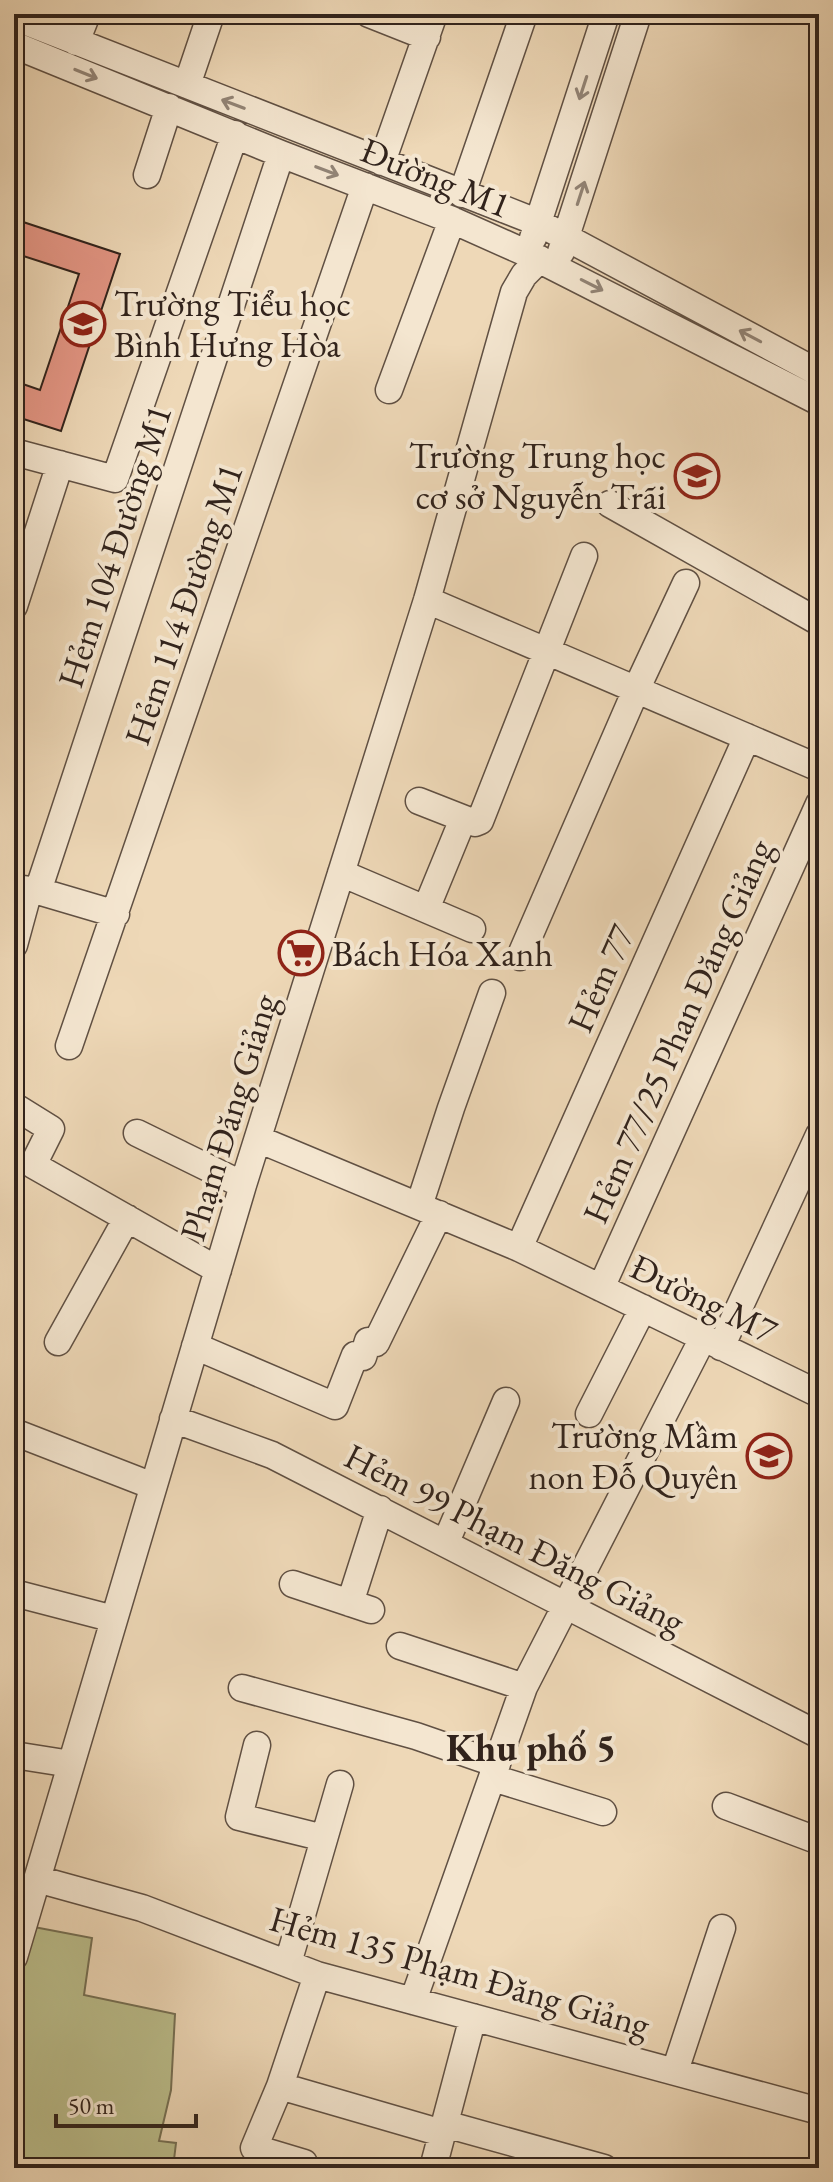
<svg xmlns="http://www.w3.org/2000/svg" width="833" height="2182" font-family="'EB Garamond',serif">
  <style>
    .green { fill: #bbbe8c; stroke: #767054; stroke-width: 2 }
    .building { fill: #e49685; stroke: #31231c; stroke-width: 2 }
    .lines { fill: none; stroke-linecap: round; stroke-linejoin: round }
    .minor-casing { stroke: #605043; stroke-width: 29 }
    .minor { stroke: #f4e6d0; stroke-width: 26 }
    .oneway { stroke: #928476 }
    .labels { text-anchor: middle; stroke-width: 8; stroke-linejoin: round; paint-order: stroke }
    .street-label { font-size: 36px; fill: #31231c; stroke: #f4e6d0 }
    .poi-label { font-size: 36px; fill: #31231c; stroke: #f4e6d0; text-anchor: start }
    .neighbourhood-label { font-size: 38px; font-weight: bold; fill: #31231c; stroke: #f4e6d0 }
  </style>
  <rect width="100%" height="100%" fill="#eed8b7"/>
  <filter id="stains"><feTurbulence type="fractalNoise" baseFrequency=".0025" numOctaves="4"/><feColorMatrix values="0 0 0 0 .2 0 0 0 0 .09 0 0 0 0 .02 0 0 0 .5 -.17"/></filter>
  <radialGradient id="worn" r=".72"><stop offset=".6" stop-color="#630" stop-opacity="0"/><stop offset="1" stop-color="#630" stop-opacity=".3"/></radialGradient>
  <!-- green -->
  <path class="green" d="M34,1927L92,1938L84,1995L175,2014L171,2090L159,2141L176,2143L173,2168H14V1996Z"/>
  <!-- building -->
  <path class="building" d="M14,219L120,254L61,431L14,416V381L40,390L79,274L14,253Z"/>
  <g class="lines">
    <!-- minor casing -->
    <g class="minor-casing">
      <path id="minor" d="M369,14L427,37
        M14,17L539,223L819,373
        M76,42L87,14
        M14,45L281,154L452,220L526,253L819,402
        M187,85L211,14
        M382,162L434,14
        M147,175L169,107
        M462,194L524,14
        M533,238L606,14
        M561,252L638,14
        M389,390L452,220
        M14,452L115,479L235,134
        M610,504L819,622
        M427,600L819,768
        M14,606L60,464
        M419,801L475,823L480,821L584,556
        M341,873L472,929
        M14,888L38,891L281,154
        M38,891L116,914
        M426,909L463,819
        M14,945L29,890
        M520,957L636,690L686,583
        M69,1046L365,186
        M14,1106L51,1129L33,1165L218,1270
        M137,1133L243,1185
        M258,1139L519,1248L819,1394
        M419,1206L451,1108L492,993
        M519,1248L747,737
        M601,1288L819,804
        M58,1342L127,1218
        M195,1346L335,1406L355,1355L363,1357L368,1341L376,1343L439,1214
        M721,1347L819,1135
        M589,1414L643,1308
        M173,1419L272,1455L819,1735
        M14,1432L153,1486
        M446,1542L506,1401
        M293,1584L371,1610
        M14,1593L114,1619
        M350,1603L380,1509
        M400,1646L524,1687
        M242,1688L416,1736L497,1764
        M257,1745L239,1817L324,1838
        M14,1755L71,1764
        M493,1778L603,1812
        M726,1806L819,1841
        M37,1879L142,1908L317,1975L819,2111
        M14,1957L243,1185L427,600L514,292L524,275L540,259
        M288,1963L340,1784
        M413,2001L524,1687L703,1338
        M675,2071L722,1928
        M280,2086L435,2131L456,2127L604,2168
        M304,2163L254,2148L280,2086L317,1975
        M433,2168L473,2017"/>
    </g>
    <!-- minor -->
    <use href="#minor" class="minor"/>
  </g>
  <!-- one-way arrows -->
  <defs><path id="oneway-shaft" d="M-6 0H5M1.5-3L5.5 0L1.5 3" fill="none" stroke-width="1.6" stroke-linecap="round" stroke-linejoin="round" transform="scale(2)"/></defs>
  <g class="oneway">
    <use href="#oneway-shaft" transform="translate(86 74) rotate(22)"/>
    <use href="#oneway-shaft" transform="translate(583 88) rotate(108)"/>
    <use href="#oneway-shaft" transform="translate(233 104) rotate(-159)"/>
    <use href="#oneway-shaft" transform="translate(327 171) rotate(21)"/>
    <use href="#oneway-shaft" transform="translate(581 193) rotate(-72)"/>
    <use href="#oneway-shaft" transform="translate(592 285) rotate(27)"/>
    <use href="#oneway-shaft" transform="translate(750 336) rotate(-152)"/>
  </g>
  <!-- icons -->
  <defs>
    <g id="school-ring" transform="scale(2.3)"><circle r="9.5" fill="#f4e6d0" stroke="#8f2418" stroke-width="1.5"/><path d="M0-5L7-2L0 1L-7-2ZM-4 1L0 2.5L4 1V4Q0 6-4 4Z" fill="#8f2418"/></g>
    <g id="supermarket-ring" transform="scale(2.3)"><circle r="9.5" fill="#f4e6d0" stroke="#8f2418" stroke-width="1.5"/><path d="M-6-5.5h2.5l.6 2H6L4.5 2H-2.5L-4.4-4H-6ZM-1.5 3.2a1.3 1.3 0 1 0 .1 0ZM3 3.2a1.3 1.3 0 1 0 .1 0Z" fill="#8f2418"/></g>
  </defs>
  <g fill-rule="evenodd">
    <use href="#school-ring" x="83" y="324"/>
    <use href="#school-ring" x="697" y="476"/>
    <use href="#supermarket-ring" x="301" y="953"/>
    <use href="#school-ring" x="769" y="1456"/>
  </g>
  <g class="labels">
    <!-- street labels -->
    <g class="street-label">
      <text transform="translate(436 177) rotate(22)" y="13">Đường M1</text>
      <text transform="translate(114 546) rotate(-72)" y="13">Hẻm 104 Đường M1</text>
      <text transform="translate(183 604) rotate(-71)" y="13">Hẻm 114 Đường M1</text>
      <text transform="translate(600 978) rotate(-66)" y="13">Hẻm 77</text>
      <text transform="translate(677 1031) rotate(-66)" y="13">Hẻm 77/25 Phan Đăng Giảng</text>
      <text transform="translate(228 1117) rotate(-73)" y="13">Phạm Đăng Giảng</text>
      <text transform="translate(704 1298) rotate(26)" y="13">Đường M7</text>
      <text transform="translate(515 1538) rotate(27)" y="13">Hẻm 99 Phạm Đăng Giảng</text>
      <text transform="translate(460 1971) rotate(16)" y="13">Hẻm 135 Phạm Đăng Giảng</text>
    </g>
    <!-- poi labels -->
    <g class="poi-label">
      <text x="114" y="316">Trường Tiểu học<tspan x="114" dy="41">Bình Hưng Hòa</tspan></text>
      <text x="666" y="468" text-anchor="end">Trường Trung học<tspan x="666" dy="41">cơ sở Nguyễn Trãi</tspan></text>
      <text x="332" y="966">Bách Hóa Xanh</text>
      <text x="738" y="1448" text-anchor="end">Trường Mầm<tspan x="738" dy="41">non Đỗ Quyên</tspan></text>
    </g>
    <!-- neighbourhood labels -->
    <g class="neighbourhood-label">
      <text x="531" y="1761">Khu phố 5</text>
    </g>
  </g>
  <!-- margin -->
  <rect width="833" height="2182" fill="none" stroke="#eed8b7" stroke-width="48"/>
  <rect x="16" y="16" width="801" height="2150" fill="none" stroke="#31231c" stroke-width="4"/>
  <rect x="24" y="24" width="785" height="2134" fill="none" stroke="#31231c" stroke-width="2"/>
  <!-- scale -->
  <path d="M56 2114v12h140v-12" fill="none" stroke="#31231c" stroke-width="4"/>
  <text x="68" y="2114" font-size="24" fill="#31231c" stroke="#f4e6d0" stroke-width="6" paint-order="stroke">50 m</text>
  <rect width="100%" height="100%" filter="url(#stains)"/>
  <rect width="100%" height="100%" fill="url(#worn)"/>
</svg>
